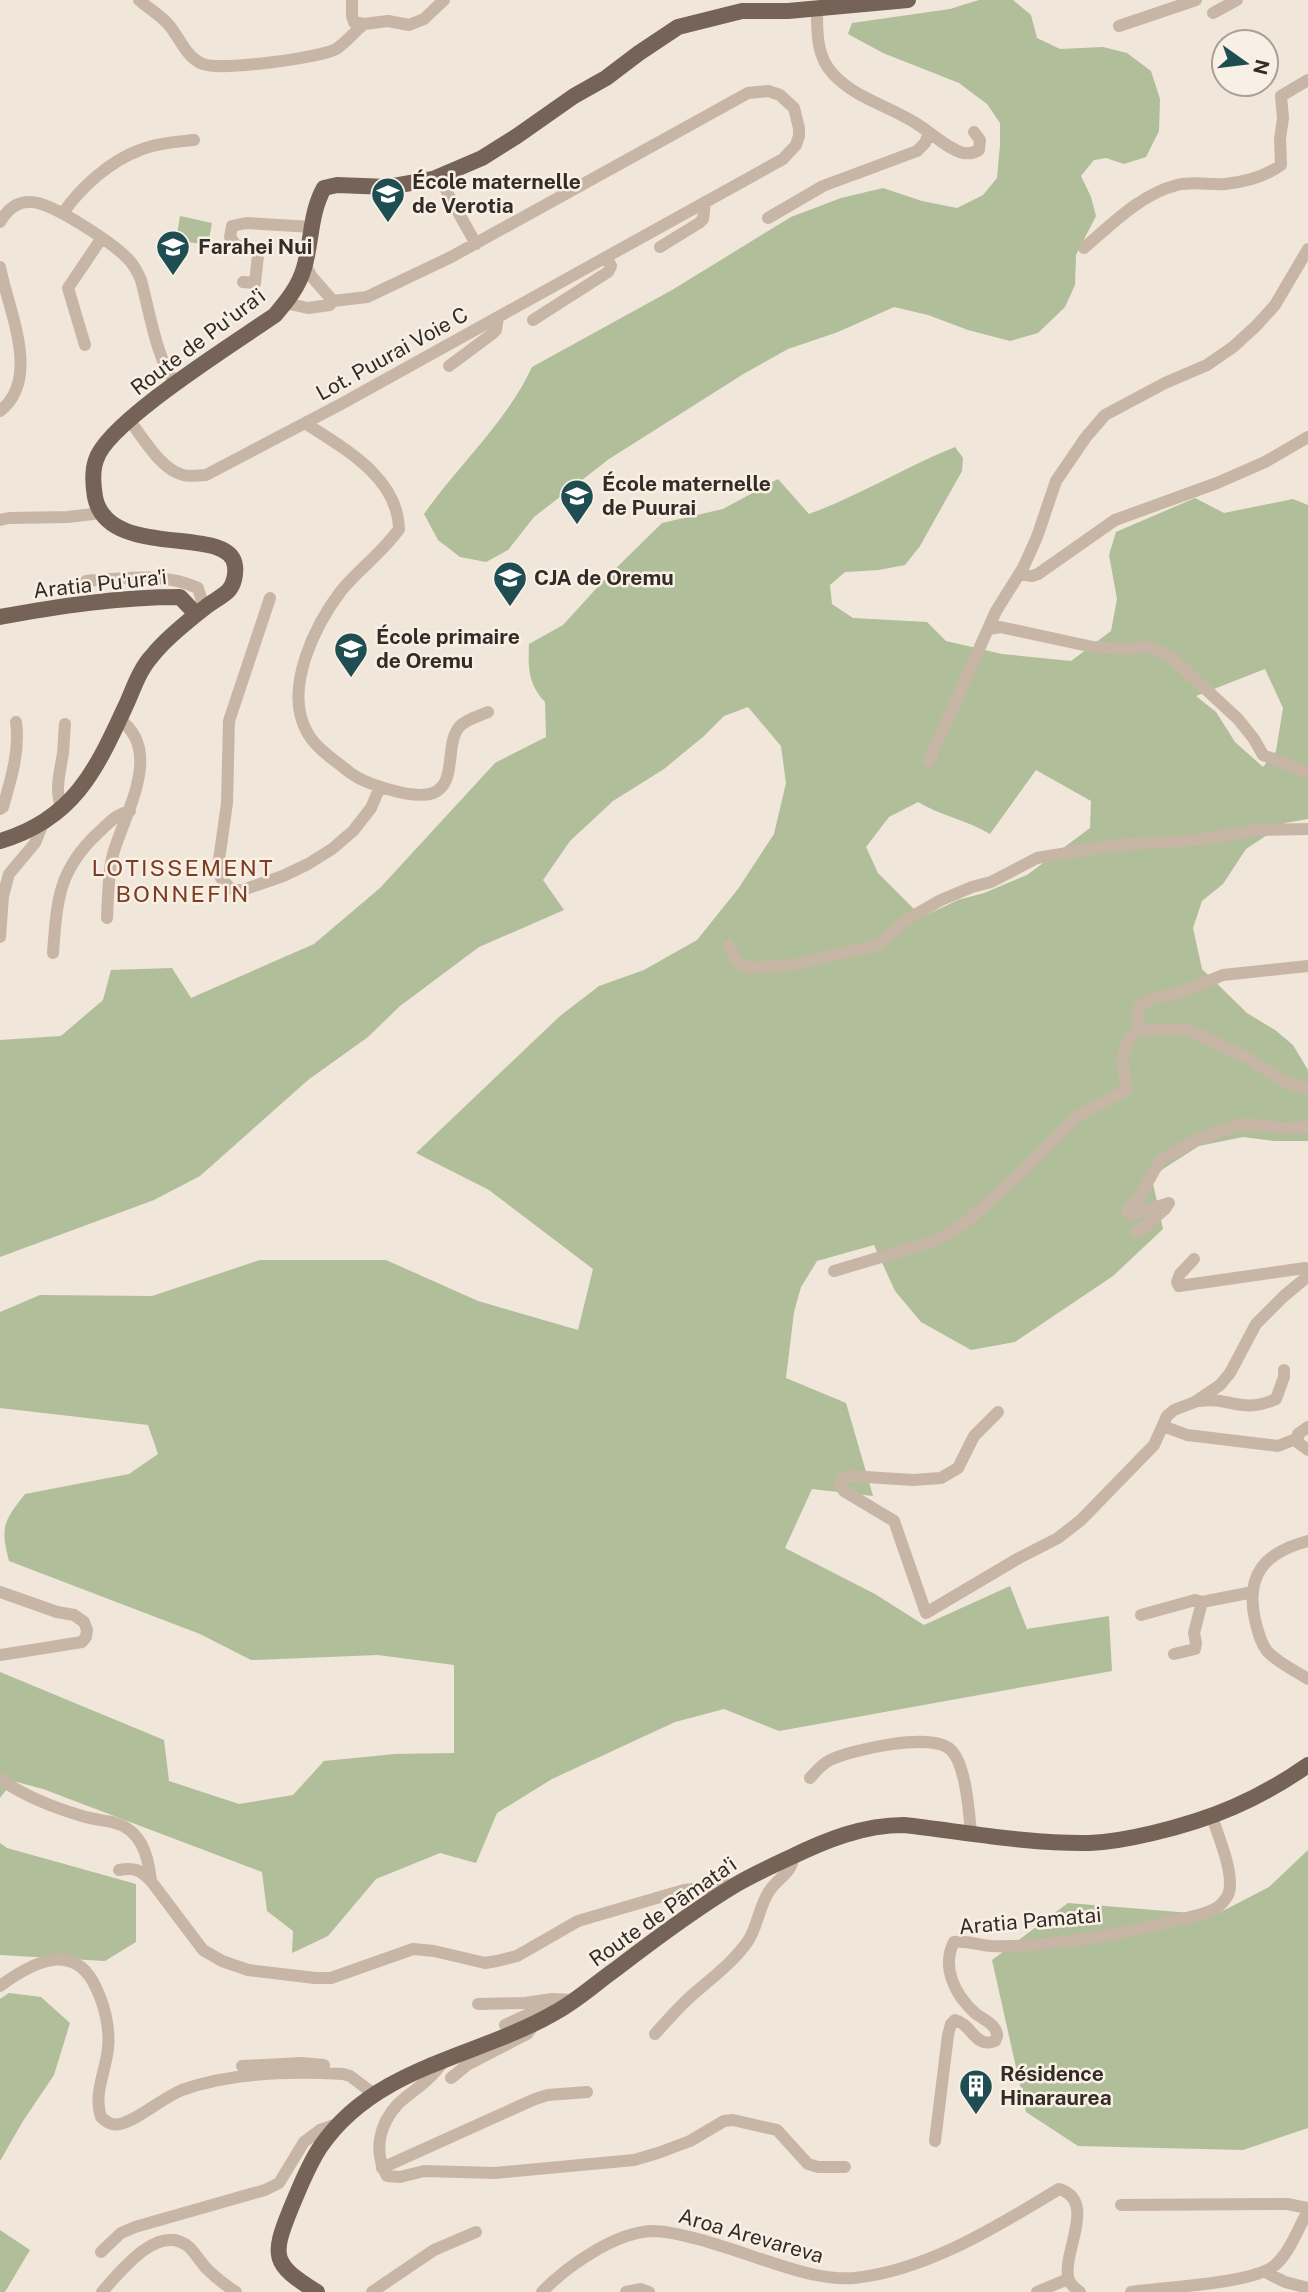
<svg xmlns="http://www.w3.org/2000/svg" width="1308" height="2292" font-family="'Public Sans',sans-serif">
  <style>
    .green { fill: #b0be9a; fill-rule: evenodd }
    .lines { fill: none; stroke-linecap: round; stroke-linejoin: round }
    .minor { stroke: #c7b6a6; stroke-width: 12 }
    .major { stroke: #756358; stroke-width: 16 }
    .labels { text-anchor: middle; stroke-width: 5; stroke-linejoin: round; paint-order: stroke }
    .poi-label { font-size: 21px; font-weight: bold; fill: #332b26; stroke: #f8f0e5; text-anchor: start }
    .street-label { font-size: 21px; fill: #332b26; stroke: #f8f0e5 }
    .neighbourhood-label { font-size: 23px; letter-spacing: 2px; fill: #7e3c23; stroke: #f8f0e5 }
  </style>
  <rect width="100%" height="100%" fill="#f0e6d9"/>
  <!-- green -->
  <path class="green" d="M979,0H1013L1031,15L1037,38L1060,49L1103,47L1127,53L1151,71L1160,99L1159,131L1146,157L1124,164L1106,158L1094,160L1081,176L1091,197L1096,216L1076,255L1075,285L1065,307L1038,333L1010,341L968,330L928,315L894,307L838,332L788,349L745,373L609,459L534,517L508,550L486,562L460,557L438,540L424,514C459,464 506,423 532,367L672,290L791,217L841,198L883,188L922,201L957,208L983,195L997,178L1000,145V123L987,104L959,83L883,53L848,34L852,23L950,9Z
    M180,216L212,223L208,245L176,240Z
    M955,447L963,458L962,471L920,546L905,565L879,570L845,572L830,585L832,604L853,618L927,622L946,641L1002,654L1071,661L1111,631L1117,599L1109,555L1116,532L1195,498L1224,513L1293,499L1308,505V819L1285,823L1246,849L1223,884L1202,901L1193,928L1202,969L1247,1013L1275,1030L1293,1045L1308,1070V1141H1275L1243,1137L1199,1146L1163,1169L1152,1179L1163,1229L1113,1276L1015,1342L971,1350L921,1322L895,1291L874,1245L817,1261L801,1287L794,1312L786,1378L846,1403L873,1496L812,1489L785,1548L875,1594L924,1625L1010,1586L1027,1629L1109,1616L1112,1671L779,1731L724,1709L675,1722L552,1779L497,1813L476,1863L440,1853L376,1879L328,1936L292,1953L293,1931L267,1911L262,1872L43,1789L13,1781L0,1798V1672L164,1740L169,1781L239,1804L293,1795L324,1761L395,1754L454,1753V1665L378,1655L251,1660L200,1634L9,1561C0,1526 4,1521 25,1494L129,1474L158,1454L148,1425L0,1408V1312L40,1295L152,1296L260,1260H386L478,1301L578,1330L593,1269L489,1190L416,1153L560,1016L599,986L644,970L697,940L738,889L774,834L786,783L781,746L748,707L724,716L704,736L664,769L613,801L570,841L543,880L564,910L479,947L400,1006L368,1037L308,1080L200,1176L154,1200L0,1257V1040L61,1036L103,1000L111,970L172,968L191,998L314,944L380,888L495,763L546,737L545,702C528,684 528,668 529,644L563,625L604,580L662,523L723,509L778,479L809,514C861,495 905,467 955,447ZM1265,669L1283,708L1276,751L1263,767L1235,742L1216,712L1196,696ZM1036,770L1091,801L1090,828L1027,875L984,893L958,900L922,917L878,873L866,847L889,817L918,802C941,816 967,820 990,834Z
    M0,1843L7,1848L136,1884V1942L105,1961L0,1955Z
    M1308,1850V2128L1243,2150L1078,2146L1026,2112L992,1960L1068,1903L1215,1915L1269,1887Z
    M9,1993L41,1997L70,2023L54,2075L23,2121L0,2161V1999Z
    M0,2230L30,2250L5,2292H0Z"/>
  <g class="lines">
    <!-- minor -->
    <path class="minor" d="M139,0C148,8 160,15 168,24C179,36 186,58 203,64C221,71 319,58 336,49C346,43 355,31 364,24L354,22L352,16V0
      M817,7C817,31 816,56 833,74C856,99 890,106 917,124C932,133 946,148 963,153C969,154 974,153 979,150L980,140L974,132
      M1213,13L1237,0
      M364,24L388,21L409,25L424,19L444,0
      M1119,26L1196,0
      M440,176L449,196L476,244
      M63,213C81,187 110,161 140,150C157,143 176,142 194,140
      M768,218L823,186L917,151L925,143L929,133
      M0,222C7,210 17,201 31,202C52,202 116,245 130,261C135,267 138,273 141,280C149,309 157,362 176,384
      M660,247L699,223L703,219L705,202
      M1084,248C1112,224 1141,194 1177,185C1193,181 1209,185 1225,184C1244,182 1266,176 1281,165L1280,139L1283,118L1281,96L1308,80
      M305,264L312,277L333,301
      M0,267C8,310 42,378 0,411
      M243,282L255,283L258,255L256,251L236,245L230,237L232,226L246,223L312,227
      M533,320L608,272L611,266L607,258
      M85,345L68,288L101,239
      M449,366L492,334L496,330L498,317
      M129,420C143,437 160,469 183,475C191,477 199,475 206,475L343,403L783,159L796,145L799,136V128L794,108L780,95L768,91L748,93L451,257L367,297L333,301L330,305L308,308L285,303
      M305,423C343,448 398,477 399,529C383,552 359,569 341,591C315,625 284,688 306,730C314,747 333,759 348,771C363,784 414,800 433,793C458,784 444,743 460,726C467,719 479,716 488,712
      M0,520L9,518L68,517L101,513
      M1019,574L1032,576L1038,574L1115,520L1217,483L1265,462L1308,437
      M86,581C122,578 164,572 198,588L202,601L210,604
      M270,598L229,721L227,803L218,867L221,878L229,887L234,890H243L283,876L308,864L332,849L353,831L371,808L380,787
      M989,629L1000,627L1093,647L1121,649L1150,647L1170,656L1238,719L1254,739L1263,755L1308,773
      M929,761L996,611L1023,568L1037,537L1056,481L1086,437L1105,415L1165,383L1207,365L1233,347L1256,326L1275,305L1308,249
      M0,809L3,807C11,779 20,751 16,722
      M62,809C54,790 60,773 63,753C64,743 64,733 65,724
      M107,918C108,898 108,878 112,858C122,817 166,752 119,719
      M0,937L3,896L9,874L35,843L43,823
      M729,946L736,961L748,968L792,965L878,945L911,917L941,900L972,887L991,882L1037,858L1116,845L1197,840L1259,830L1308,829
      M53,953C57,900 58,870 99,832C109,823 116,814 130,811
      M1137,1030H1188L1246,1057L1283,1081L1308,1090
      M1137,1233L1165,1209L1169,1203L1131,1215L1127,1212L1140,1196L1160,1160L1200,1138L1242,1124L1285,1128L1308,1127
      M834,1271L938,1240L965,1223L1021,1173L1077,1116L1127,1090L1122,1058L1129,1039L1137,1030L1139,1007L1150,999L1178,993L1223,975L1308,966
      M1199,1401C1230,1396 1240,1415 1276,1399L1284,1377V1370
      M998,1412L974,1436L958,1468L941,1478L913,1480L850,1476L843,1478L840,1484L844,1491L894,1521L926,1613L1019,1558L1058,1538L1081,1520L1154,1445L1167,1416L1174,1410L1195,1402L1220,1385L1230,1373L1256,1324L1284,1296L1307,1277L1305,1268L1179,1286L1177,1282L1180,1274L1194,1259
      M1163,1426L1187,1435L1278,1446L1298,1438
      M1308,1427L1298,1434L1297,1442L1308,1450
      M1308,1541C1265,1552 1245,1575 1255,1620C1258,1631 1260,1642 1267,1651C1278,1663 1294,1670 1308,1679
      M0,1592L57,1612L74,1615L84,1622L87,1630L86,1637L82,1642L0,1655
      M1141,1615L1195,1600L1202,1602
      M1174,1654L1195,1649L1196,1643L1194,1633L1202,1602L1253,1592
      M810,1778C816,1771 822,1764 830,1760C851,1750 933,1731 951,1750C966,1765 969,1812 971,1833
      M0,1779C23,1795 52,1807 79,1815C90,1819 101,1820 112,1822C141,1829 148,1854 151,1881
      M119,1870C134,1867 141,1870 151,1881L203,1950L222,1961L248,1970L315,1978H331L413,1949L434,1951L485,1963L497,1961L517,1956L578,1921L684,1890L736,1884
      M0,1986C34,1961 76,1940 97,1990C105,2007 110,2029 108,2048C106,2071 93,2094 101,2117C106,2122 113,2126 120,2124C138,2120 162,2098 182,2090C229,2073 292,2071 343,2074L350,2076L374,2094
      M478,2004L525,2003L552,1999L574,2000
      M505,2025L553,2003
      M655,2034C666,2022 677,2009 689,1998C709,1980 733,1963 748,1941C758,1926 759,1905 770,1890C780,1876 791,1874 794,1856
      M443,2062C438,2068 434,2074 428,2079C419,2088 407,2095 398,2104C379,2124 373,2152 387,2176L400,2177L424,2171L495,2173L634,2160L658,2153L690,2141L724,2121L733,2120L777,2130L808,2164L818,2167H845
      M242,2066L301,2063L324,2065
      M451,2078L467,2065L527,2034L531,2029
      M935,2141L948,2035L951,2024L955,2020C972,2024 975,2049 995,2041C997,2037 998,2035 996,2031C994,2024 981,2018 975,2013C955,1995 941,1967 954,1942C967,1940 978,1945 991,1946C1049,1948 1127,1933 1182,1919C1194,1916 1208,1914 1218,1907C1222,1904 1225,1900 1228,1895C1236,1877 1218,1835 1212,1817
      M382,2168L535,2099L548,2095L587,2092
      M1121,2205L1287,2204L1308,2208
      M101,2252L121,2233L135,2227L265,2190L279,2183L304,2142L320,2130L340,2123
      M1265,2272L1285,2282L1308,2288
      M102,2292C120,2272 159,2221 189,2247C195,2253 200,2261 206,2268C215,2277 225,2285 236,2292
      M372,2292L434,2250L476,2232
      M542,2292C567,2266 616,2232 652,2231C684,2231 744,2254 776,2264C801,2272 827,2280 854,2278C926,2271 998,2226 1059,2189C1099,2201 1060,2255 1069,2280C1071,2286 1075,2288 1080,2292
      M626,2292L641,2289L649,2292
      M1037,2292L1068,2279
      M1131,2292C1164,2287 1251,2284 1274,2266C1290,2253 1298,2228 1308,2211"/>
    <!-- major -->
    <path class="major" d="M0,617C60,606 119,597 180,597L196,614
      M0,841C75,819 97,768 127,703C134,687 140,669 152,656C165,639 189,620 207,606C213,601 222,597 228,591C234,585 236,574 235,566C231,523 108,562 95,497C93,485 92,471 96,460C107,422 238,341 275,315C287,301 299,286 304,268C312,241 310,213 324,188L337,185L388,187L433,179L482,158L517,136L574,96L606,78L639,53L678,27L742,11H788L908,0
      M317,2292C272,2264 271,2257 291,2208C300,2187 308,2165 321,2146C377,2065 477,2058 556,2012C578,2000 596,1983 616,1969C655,1939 695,1909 737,1884C754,1874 772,1866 789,1858C826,1840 863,1825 904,1825C965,1832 1028,1844 1090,1843C1112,1842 1132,1838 1153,1833C1212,1819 1258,1800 1308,1765"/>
  </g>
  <!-- icons -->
  <defs>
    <g id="school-pin" transform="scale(1.75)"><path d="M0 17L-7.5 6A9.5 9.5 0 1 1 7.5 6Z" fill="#1e4d52" stroke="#f8f0e5"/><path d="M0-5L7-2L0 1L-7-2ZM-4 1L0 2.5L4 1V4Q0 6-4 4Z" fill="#fff"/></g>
    <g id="building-pin" transform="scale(1.75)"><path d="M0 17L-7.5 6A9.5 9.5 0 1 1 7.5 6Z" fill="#1e4d52" stroke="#f8f0e5"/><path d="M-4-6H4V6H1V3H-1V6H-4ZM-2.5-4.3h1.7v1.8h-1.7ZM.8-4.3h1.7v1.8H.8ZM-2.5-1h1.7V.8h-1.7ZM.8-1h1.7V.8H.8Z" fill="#fff"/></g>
  </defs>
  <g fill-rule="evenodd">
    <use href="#school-pin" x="388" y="194"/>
    <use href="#school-pin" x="173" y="247"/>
    <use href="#school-pin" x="577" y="496"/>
    <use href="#school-pin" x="510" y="578"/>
    <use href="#school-pin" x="351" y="649"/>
    <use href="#building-pin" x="976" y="2086"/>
  </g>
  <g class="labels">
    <!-- poi labels -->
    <g class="poi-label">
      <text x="412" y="189">École maternelle<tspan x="412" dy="24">de Verotia</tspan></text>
      <text x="198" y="254">Farahei Nui</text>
      <text x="602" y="491">École maternelle<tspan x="602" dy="24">de Puurai</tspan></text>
      <text x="534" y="585">CJA de Oremu</text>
      <text x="376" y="644">École primaire<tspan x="376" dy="24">de Oremu</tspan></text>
      <text x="1000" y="2081">Résidence<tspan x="1000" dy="24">Hinaraurea</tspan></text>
    </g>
    <!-- street labels -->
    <g class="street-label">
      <text transform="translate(198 342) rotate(-37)" y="7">Route de Pu'ura'i</text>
      <text transform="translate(392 354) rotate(-29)" y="7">Lot. Puurai Voie C</text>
      <text transform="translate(100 584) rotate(-6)" y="7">Aratia Pu'ura'i</text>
      <text transform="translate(663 1912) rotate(-35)" y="7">Route de Pāmata'i</text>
      <text transform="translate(1030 1921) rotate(-5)" y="7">Aratia Pamatai</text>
      <text transform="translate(751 2236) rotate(16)" y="7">Aroa Arevareva</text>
    </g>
    <!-- neighbourhood labels -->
    <g class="neighbourhood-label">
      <text x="183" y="876">LOTISSEMENT<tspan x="183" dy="26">BONNEFIN</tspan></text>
    </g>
  </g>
  <!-- north arrow -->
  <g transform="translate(1245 63) rotate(104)"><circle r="33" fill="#f8f0e5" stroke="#a9a199" stroke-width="2"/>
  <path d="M0-5L12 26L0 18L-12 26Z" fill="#1e4d52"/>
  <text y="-10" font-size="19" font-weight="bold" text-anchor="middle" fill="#332b26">N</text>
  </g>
</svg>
